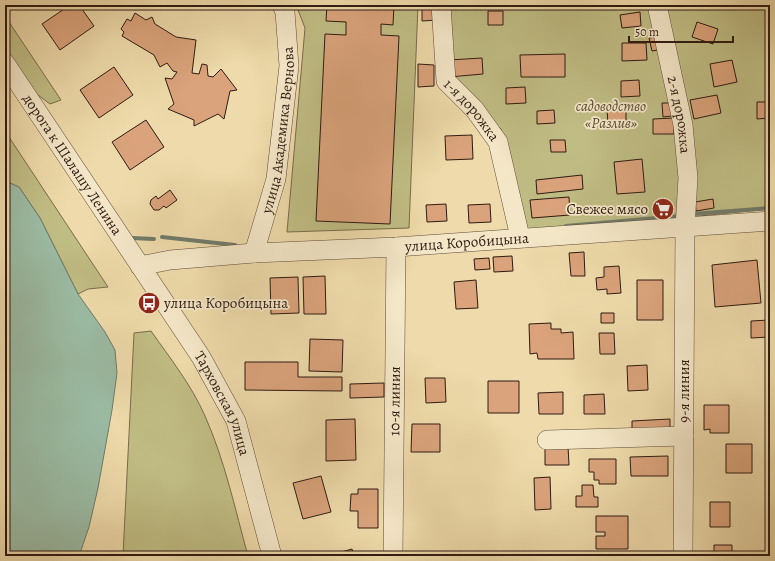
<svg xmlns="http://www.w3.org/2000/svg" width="775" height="561" font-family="Alegreya,serif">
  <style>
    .green { fill: #c0bd84; stroke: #786c4b }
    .water { fill: #9bbba4; stroke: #707b6a }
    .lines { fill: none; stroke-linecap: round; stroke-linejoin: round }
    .stream { stroke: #707b6a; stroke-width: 4 }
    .building { fill: #daa37b; stroke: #2f1b12 }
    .minor-casing { stroke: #5f4b38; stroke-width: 20 }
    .minor { stroke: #f4e7c8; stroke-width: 19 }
    .labels { text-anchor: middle; stroke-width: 3.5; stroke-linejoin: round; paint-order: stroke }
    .park-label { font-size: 15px; font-style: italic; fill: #5a4c34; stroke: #f4e7c8 }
    .street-label { font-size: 15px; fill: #2f1b12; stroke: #f4e7c8 }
    .poi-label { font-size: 15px; fill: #2f1b12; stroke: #f4e7c8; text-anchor: end }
  </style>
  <rect width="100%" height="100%" fill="#eedaaa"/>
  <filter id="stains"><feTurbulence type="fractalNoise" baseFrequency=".005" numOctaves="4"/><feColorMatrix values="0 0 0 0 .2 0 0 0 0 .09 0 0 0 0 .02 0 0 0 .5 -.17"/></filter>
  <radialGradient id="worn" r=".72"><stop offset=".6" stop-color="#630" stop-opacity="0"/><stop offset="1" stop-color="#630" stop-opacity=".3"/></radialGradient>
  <!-- green -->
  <path class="green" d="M296,5H418L409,228L287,232L305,28Z
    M446,5H770V209L528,233L501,129L448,77Z
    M5,16L61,100L50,104L26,86L5,52Z
    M5,131L108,287L88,289L78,294L40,218L19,187L5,181Z
    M151,331C170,358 192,386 205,416C225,461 235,509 248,556H123L134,333Z"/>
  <!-- water -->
  <path class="water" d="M5,181L19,187L40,218L78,294L105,332L115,350L117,373L112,410L98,488L89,527L79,556H5Z"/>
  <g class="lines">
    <!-- stream -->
    <path class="stream" d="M692,214L770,208
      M566,226L679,216
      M162,237L235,245
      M132,238L154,239"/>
  </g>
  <!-- building -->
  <path class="building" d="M70,5H79L94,26L60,50L42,24Z
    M327,5H394L393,25L381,24V35L399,36L390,224L316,221L325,34L346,35V22L326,21Z
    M437,7V20L422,21V8Z
    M488,11H503V25H488Z
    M640,12L641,26L622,28L620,15Z
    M135,13L146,20L152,17L155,24L176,37L196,40L192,73L199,74L202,64L207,65L208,76L213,77L221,69L237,90L230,91L224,119L218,114L194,126V120L168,109L174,104L165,78L172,79L177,72L173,71L167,63L160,67L154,55L122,36L124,32L121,29L127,19L131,21Z
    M697,22L718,29L713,44L692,37Z
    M656,37L658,50L652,51L649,38Z
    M622,43H646L647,60L622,61Z
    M565,54V77H521L520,55Z
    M482,58L483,74L449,77V60Z
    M732,60L737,82L714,87L710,64Z
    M418,64L434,65V86L418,87Z
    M114,67L133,95L99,118L80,90Z
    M639,80L640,96L621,97V81Z
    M525,87L526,103L506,104V88Z
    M717,95L721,113L694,119L690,100Z
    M757,102H770V118L757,119Z
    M662,103H672V116L663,117Z
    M626,108V123L608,125L607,109Z
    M554,110L555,123L537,124V111Z
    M674,118V134H653V119Z
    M146,120L164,147L130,170L112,142Z
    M472,135L473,159L446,160L445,136Z
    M550,140H565L566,152H551Z
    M642,159L645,192L617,194L614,162Z
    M582,175L583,189L537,194L536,180Z
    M170,190L177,200L166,208L164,206L159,210H154L150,204L151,200L156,196L158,199Z
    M569,197L570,215L532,218L530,200Z
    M713,199L714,208L696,211L695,202Z
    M669,202L670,215L656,216L655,203Z
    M446,204L447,221L427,222L426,205Z
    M490,204L491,222L469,223L468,205Z
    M584,252L585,276H571L569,253Z
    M512,256L513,271L494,272L493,257Z
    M489,258L490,269L475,270L474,259Z
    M757,260L761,303L715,307L712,265Z
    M619,266L621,293L607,294V289L597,290L596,278L604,277V267Z
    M325,276L326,314H304L303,277Z
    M298,277L299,313L271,314L270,278Z
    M476,280L478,308L456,309L454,282Z
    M637,280H663V320H637Z
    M601,313H614V323H601Z
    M770,320V337L751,338V321Z
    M551,323V329H561V333L573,332L574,359H538L537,353L530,354L529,324Z
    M599,333H614L615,354H600Z
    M310,339L343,340L342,372L309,371Z
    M245,362H298V377H342V391L245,390Z
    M647,365L648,390L628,391L627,366Z
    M425,378H445L446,402L426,403Z
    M488,381H519V413H488Z
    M384,383V397L350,398V384Z
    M563,392V414H539L538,393Z
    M604,394L605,414H584V395Z
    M704,405H729V433H710V429L704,430Z
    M355,419L356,460L326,461V420Z
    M670,419V429L632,431V421Z
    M412,424H440V452H411Z
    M726,444H752V473H726Z
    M568,446L569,465H545V447Z
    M668,456V476H631L630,457Z
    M589,459H616V484H599V480H594V472H589Z
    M321,476L331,512L303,519L293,483Z
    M550,477L551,509L535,510L534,478Z
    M582,485H593L594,497H598V507H576V496H582Z
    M358,489H378V528H358V511H350L351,494H358Z
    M710,502H730V527H710Z
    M596,516H628V549H596V536H605V532H596Z
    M714,545H732V556H714Z
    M352,549L354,556H327Z"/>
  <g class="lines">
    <!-- minor casing -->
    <g class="minor-casing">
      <g id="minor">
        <path id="s1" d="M441,5L446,81L475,110L498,142L520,237"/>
        <path id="s2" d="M657,5L683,125L688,178L685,227L683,556"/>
        <path id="s3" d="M5,63L201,357L236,421L272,556"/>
        <path id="s4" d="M254,253L276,179L289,66L285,12L282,5"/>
        <path id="s5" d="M140,266L170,260L254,253L396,247L770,221"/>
        <path d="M547,440L684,436"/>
        <path id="s6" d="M393,556L396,247"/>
      </g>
    </g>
    <!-- minor -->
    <use href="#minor" class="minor"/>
  </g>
  <!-- icons -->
  <defs>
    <g id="supermarket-disc" transform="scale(1.15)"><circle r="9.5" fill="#8f2418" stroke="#f4e7c8"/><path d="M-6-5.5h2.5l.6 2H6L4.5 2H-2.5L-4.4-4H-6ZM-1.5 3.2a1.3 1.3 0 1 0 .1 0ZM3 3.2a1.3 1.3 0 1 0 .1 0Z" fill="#fff"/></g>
    <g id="bus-disc" transform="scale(1.15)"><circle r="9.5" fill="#8f2418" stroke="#f4e7c8"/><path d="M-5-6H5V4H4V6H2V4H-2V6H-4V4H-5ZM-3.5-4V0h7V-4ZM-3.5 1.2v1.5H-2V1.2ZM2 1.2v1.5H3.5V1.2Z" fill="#fff"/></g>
  </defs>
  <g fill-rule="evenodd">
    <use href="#supermarket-disc" x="663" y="209"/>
    <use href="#bus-disc" x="149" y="303"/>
  </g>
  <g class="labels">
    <!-- park labels -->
    <g class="park-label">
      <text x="611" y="111">садоводство<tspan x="611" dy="17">«Разлив»</tspan></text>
    </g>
    <!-- street labels -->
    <g class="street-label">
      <text dy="5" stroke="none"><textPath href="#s1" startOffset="115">1-я дорожка</textPath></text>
      <text dy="5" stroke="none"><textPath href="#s2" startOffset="112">2-я дорожка</textPath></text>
      <text dy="5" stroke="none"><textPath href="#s4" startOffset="126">улица Академика Вернова</textPath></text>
      <text dy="5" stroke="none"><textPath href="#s3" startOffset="122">дорога к Шалашу Ленина</textPath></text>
      <text dy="5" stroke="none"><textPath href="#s5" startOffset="328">улица Коробицына</textPath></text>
      <text transform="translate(684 391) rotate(-90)" y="5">9-я линия</text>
      <text dy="5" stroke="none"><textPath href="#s6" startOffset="155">10-я линия</textPath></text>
      <text dy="5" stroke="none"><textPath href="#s3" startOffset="405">Тарховская улица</textPath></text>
    </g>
    <!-- poi labels -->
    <g class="poi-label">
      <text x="648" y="214">Свежее мясо</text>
      <text x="164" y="308" text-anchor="start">улица Коробицына</text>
    </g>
  </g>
  <!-- margin -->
  <rect width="775" height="561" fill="none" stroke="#eedaaa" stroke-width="20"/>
  <rect x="6" y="6" width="763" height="549" fill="none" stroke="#2f1b12" stroke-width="2"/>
  <rect x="10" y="10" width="755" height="541" fill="none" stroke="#2f1b12"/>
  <!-- scale -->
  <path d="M629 36v6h104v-6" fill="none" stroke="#2f1b12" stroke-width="2"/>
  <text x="635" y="36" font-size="12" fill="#2f1b12" stroke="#f4e7c8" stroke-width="3" paint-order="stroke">50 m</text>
  <rect width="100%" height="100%" filter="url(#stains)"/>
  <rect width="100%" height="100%" fill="url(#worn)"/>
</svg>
